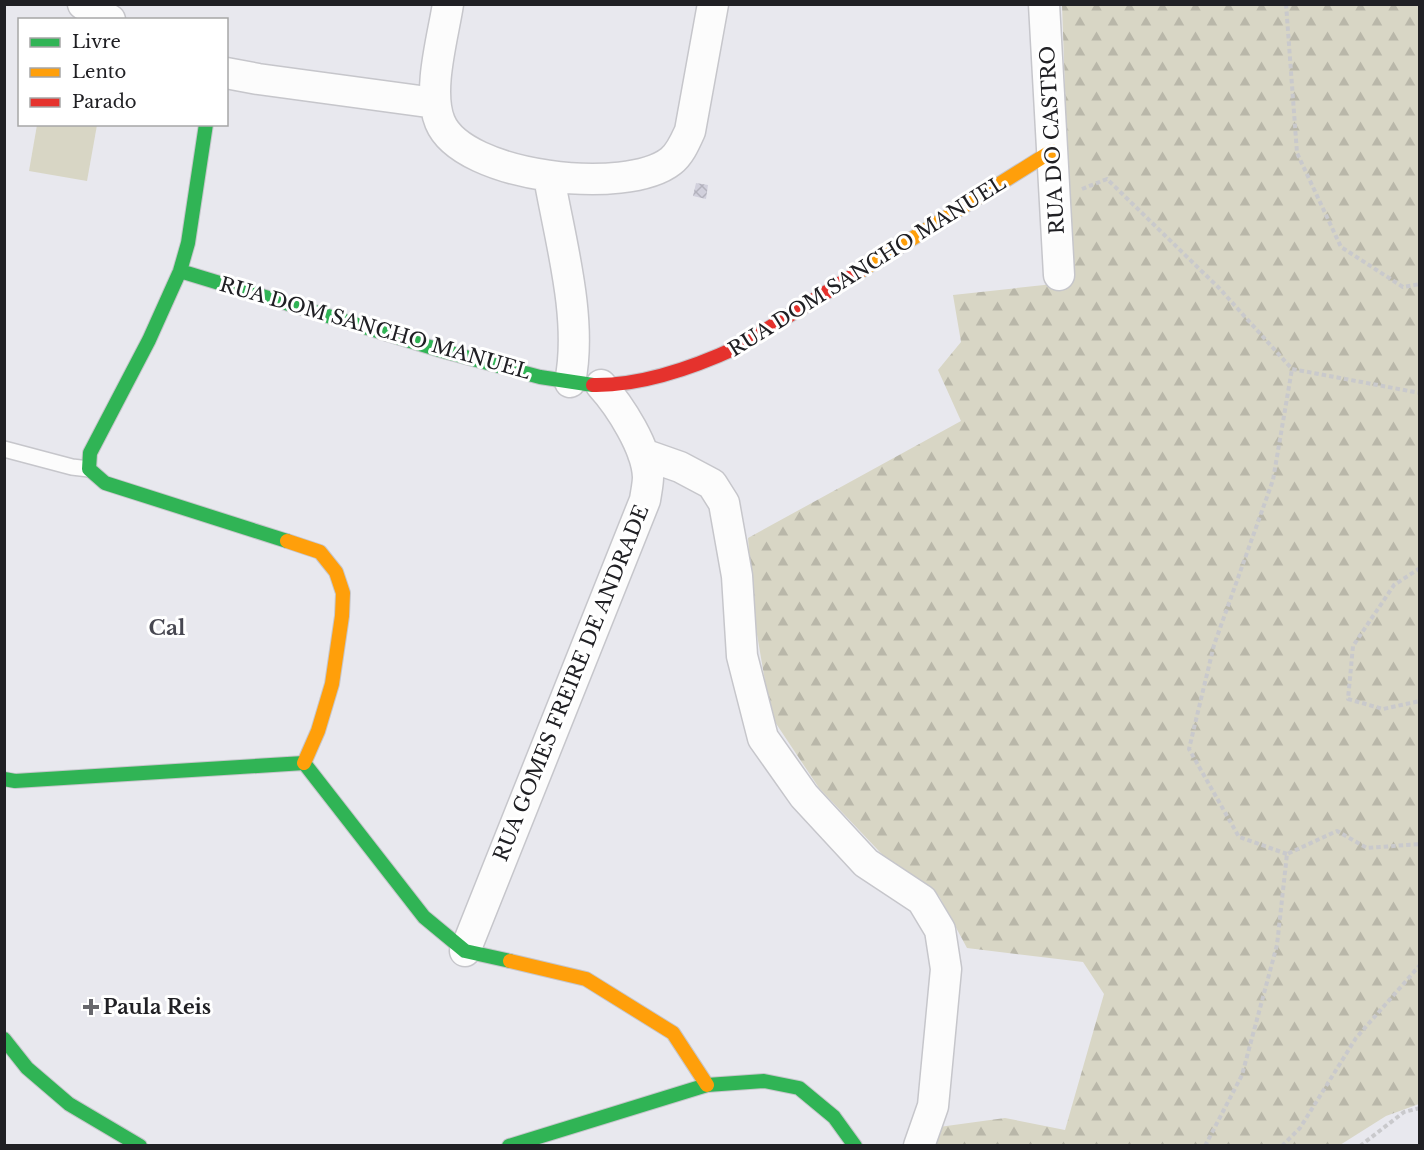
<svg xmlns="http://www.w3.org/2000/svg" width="1424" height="1150" font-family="'Libre Baskerville',serif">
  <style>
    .green { fill: #d8d6c5 }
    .forest { fill: url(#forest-firs) }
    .building { fill: url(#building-cross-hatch) }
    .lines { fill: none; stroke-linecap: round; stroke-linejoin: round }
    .lane-casing { stroke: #c6c6cb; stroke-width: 18 }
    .street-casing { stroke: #c6c6cb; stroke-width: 33 }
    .fast-casing { stroke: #c6c6cb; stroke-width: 16 }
    .slow-casing { stroke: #c6c6cb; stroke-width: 16 }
    .jam-casing { stroke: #c6c6cb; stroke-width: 16 }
    .path { stroke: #c9c9cc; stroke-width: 4; stroke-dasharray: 4.5 3; stroke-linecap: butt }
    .lane { stroke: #fcfcfc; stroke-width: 15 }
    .street { stroke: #fcfcfc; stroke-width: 30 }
    .fast { stroke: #30b455; stroke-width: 14 }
    .slow { stroke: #ff9f0a; stroke-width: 14 }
    .jam { stroke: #e5322d; stroke-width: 14 }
    .poi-dot { fill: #66666b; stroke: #fff; stroke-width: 2 }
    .labels { text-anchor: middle; stroke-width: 6; stroke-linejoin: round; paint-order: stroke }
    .street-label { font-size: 20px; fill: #202024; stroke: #fff }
    .poi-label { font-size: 20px; font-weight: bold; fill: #202024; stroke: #fff; text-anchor: start }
    .neighbourhood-label { font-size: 21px; font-weight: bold; fill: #474751; stroke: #fff }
  </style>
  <defs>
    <pattern id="forest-firs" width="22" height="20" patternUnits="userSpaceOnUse" patternTransform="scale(1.5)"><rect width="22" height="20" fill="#d8d6c5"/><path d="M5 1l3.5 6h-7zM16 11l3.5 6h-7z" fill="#b9b7a9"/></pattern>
    <pattern id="building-cross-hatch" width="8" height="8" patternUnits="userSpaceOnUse" patternTransform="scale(1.5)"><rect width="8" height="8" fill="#d1d0dc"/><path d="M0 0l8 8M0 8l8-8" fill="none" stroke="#b3b2bd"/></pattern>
  </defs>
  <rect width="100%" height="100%" fill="#e8e8ee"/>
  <!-- green -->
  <path class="green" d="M37,125H97L87,181L29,171Z"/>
  <!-- forest -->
  <path class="forest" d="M1062,5H1419V1104L1386,1116L1340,1145H932L939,1127L1005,1118L1065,1130L1104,994L1083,962L967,948L939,896L896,869L819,788L771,716L754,617L748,538L961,421L938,370L961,342L953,295L1072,282Z"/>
  <!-- building -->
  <path class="building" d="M696,183L708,185L706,199L693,196Z"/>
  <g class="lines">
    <!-- lane casing -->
    <g class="lane-casing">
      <path id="lane" d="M4,449L72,467L89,469"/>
    </g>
    <!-- street casing -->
    <g class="street-casing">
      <path id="street" d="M83,4L110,20
        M448,4C443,37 427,91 440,122C463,178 627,196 671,161C680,154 685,142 690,131L713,4
        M1044,4L1059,275
        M226,73L258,79L435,103
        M549,177C560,240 583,319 570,382
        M643,454L680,467L712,484L724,503L737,576L742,656L763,738L804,796L866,863L922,900L940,930L946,969L933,1106L919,1146
        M465,951L645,500C646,493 648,484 648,477C647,448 620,406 601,385"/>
    </g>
    <!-- fast casing -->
    <g class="fast-casing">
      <path id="fast" d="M206,124L188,243L180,271L149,340L90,453L89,469L105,483L287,541
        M180,271L443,351L540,377L593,385
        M4,779L15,781L304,763L424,917L465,951L510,961
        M4,1039L27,1068L69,1104L140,1146
        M509,1146L707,1085L764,1081L799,1088L834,1117L855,1146"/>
    </g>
    <!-- slow casing -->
    <g class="slow-casing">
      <path id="slow" d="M859,272L1052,151
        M287,541L320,552L336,572L343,593L342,616L332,684L318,731L304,763
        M510,961L586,979L673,1033L707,1085"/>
    </g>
    <!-- jam casing -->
    <g class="jam-casing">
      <path id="jam" d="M593,385C643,386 695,367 740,346L859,272"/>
    </g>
    <!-- path -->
    <path class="path" d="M1286,4L1297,153L1341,247L1403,287L1420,284
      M1082,189L1107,179L1219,288L1292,369L1420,393
      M1420,568L1394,585L1353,646L1348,699L1383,709L1420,701
      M1287,854L1239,837L1189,749L1214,645L1273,480L1292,369
      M1205,1146L1242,1075L1277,945L1287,854L1337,831L1367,848L1420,844
      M1282,1146L1300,1128L1356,1038L1420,965
      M1360,1146L1404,1112L1420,1108"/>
    <!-- lane -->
    <use href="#lane" class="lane"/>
    <!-- street -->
    <use href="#street" class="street"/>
    <!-- fast -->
    <use href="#fast" class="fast"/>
    <!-- slow -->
    <use href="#slow" class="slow"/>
    <!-- jam -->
    <use href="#jam" class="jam"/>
  </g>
  <!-- markers -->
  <path class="poi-dot" d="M88 998h6v6h6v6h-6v6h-6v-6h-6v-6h6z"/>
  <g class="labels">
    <!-- street labels -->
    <g class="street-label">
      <text transform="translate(1052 140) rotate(-93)" y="7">RUA DO CASTRO</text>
      <text transform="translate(867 266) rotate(-32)" y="7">RUA DOM SANCHO MANUEL</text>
      <text transform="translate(375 328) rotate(16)" y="7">RUA DOM SANCHO MANUEL</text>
      <text transform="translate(571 683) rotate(-68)" y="7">RUA GOMES FREIRE DE ANDRADE</text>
    </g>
    <!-- poi labels -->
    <g class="poi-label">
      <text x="103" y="1014">Paula Reis</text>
    </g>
    <!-- neighbourhood labels -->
    <g class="neighbourhood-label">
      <text x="167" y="635">Cal</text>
    </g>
  </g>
  <!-- border -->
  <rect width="1424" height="1150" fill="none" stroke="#202024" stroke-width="12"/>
  <!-- legend -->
  <rect x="18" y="18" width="210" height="108" fill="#ffffff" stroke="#a6a6a7" stroke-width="1.5"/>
  <rect x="30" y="38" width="30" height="9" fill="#30b455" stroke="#a6a6a7" stroke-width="1.5"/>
  <text x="72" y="48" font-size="18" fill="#202024">Livre</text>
  <rect x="30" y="68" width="30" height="9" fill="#ff9f0a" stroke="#a6a6a7" stroke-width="1.5"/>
  <text x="72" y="78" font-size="18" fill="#202024">Lento</text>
  <rect x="30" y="98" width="30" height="9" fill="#e5322d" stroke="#a6a6a7" stroke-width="1.5"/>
  <text x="72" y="108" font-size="18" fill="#202024">Parado</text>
</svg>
